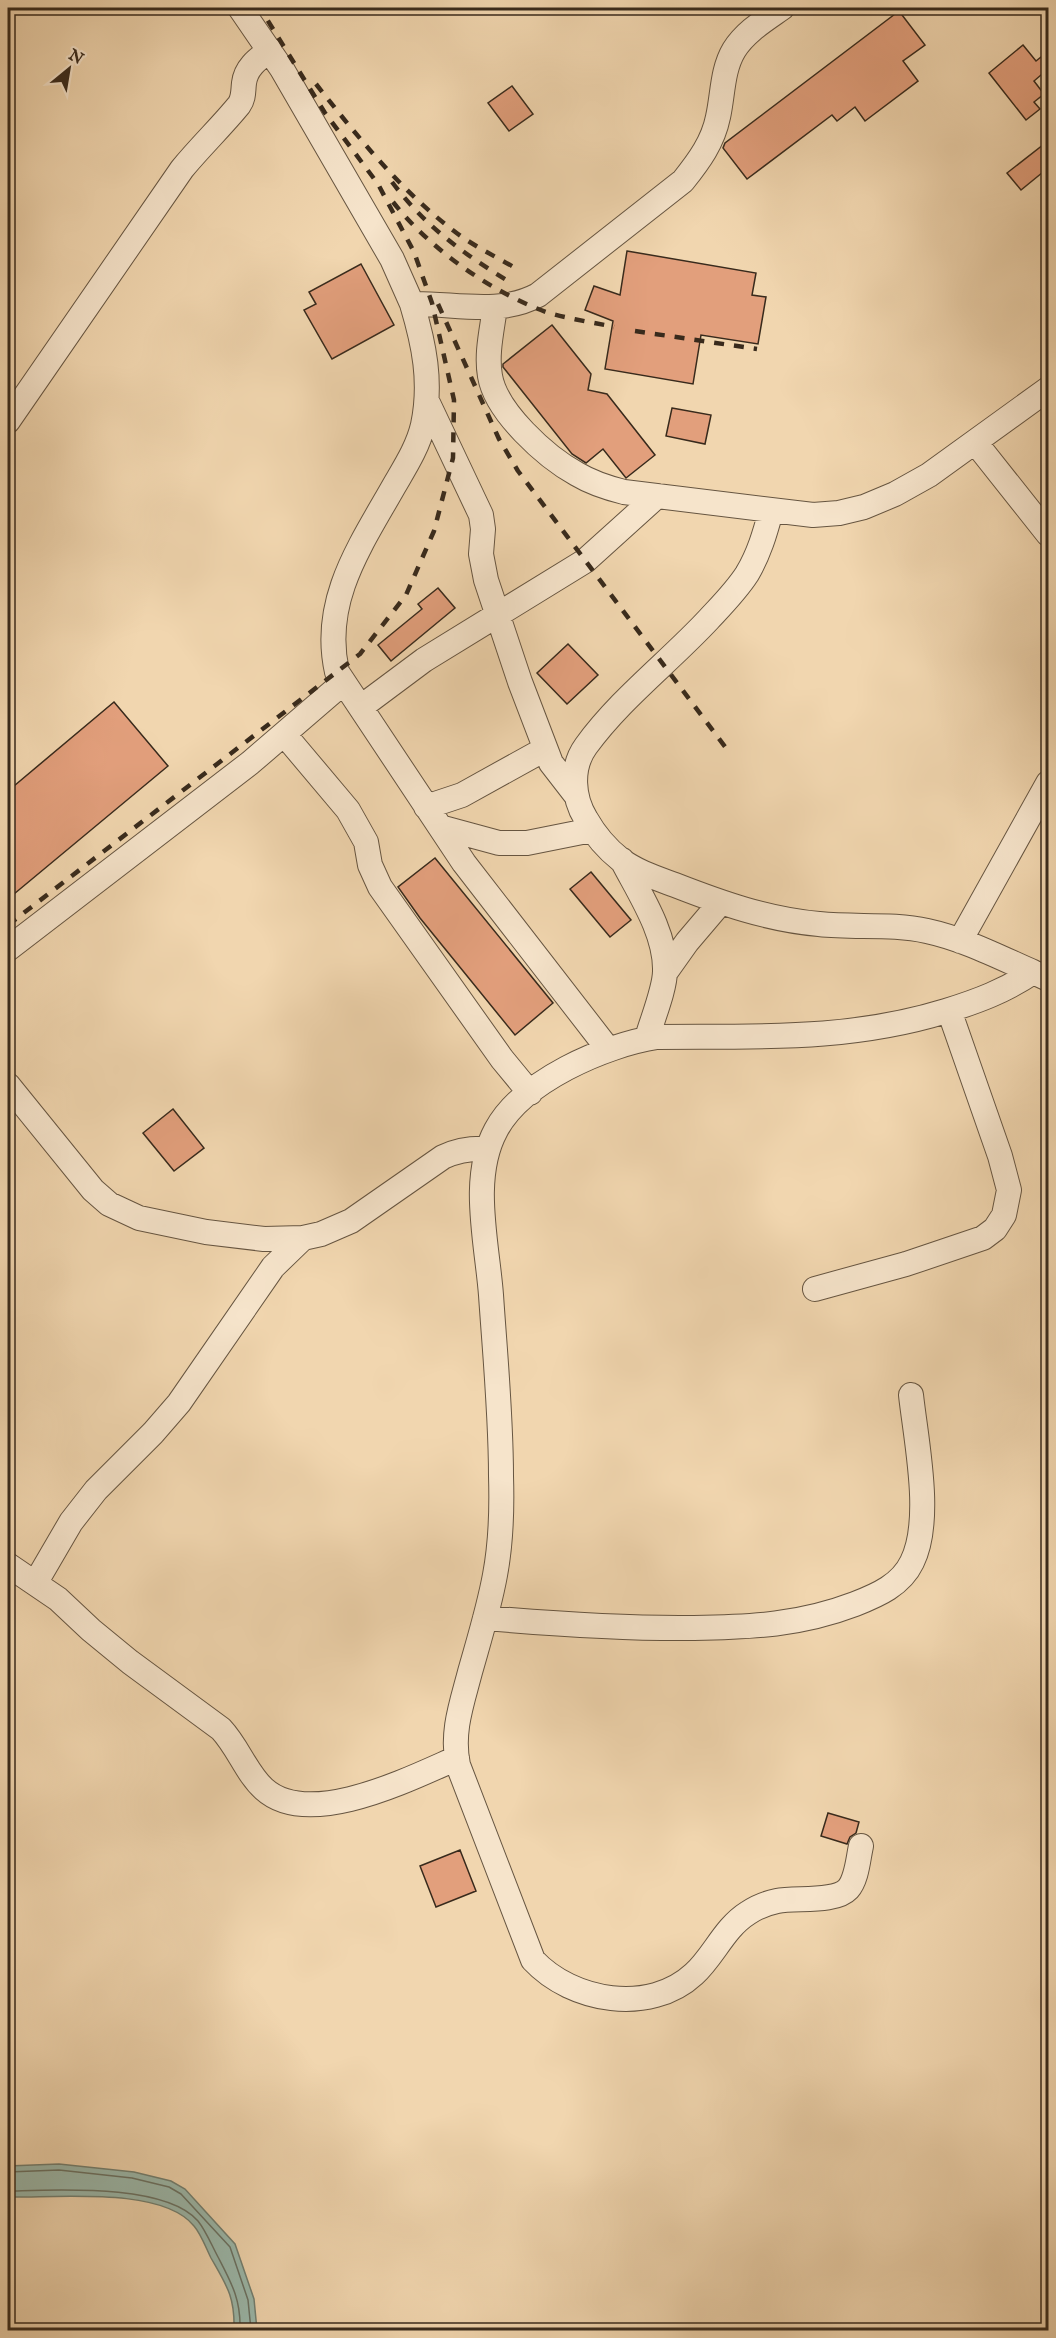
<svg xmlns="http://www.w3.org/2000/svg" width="1056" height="2338" font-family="'IM FELL English',serif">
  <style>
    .water { fill: #9bb9ac; stroke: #738072; stroke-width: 1.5 }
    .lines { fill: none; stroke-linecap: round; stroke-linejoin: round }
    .shore { stroke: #6a7264; stroke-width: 1.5 }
    .building { fill: #e29f7c; stroke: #382a1c; stroke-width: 1.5 }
    .minor-casing { stroke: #665541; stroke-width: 26 }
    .minor { stroke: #f6e4cb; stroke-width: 24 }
    .rail { stroke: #382a1c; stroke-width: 4.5; stroke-dasharray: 10 10; stroke-linecap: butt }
  </style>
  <rect width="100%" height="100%" fill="#f1d6af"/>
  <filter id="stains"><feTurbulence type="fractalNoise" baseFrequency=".00333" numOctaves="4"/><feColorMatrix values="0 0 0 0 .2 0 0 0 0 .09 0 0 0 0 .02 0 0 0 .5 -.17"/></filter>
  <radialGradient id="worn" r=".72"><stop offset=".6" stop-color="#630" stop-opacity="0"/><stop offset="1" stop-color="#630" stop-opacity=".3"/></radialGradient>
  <!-- water -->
  <path class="water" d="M59,2164L134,2172L171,2181L185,2189L235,2244L254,2299L257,2330H234C235,2297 227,2286 211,2258C206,2248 201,2234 194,2226C162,2186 54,2198 8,2197V2166Z"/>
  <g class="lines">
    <!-- shore -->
    <path class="shore" d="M8,2172L59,2170L132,2178L169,2187L181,2194L230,2247L248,2300L251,2330
      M8,2191C55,2190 165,2183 198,2221C206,2231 212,2246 218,2257C232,2284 241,2300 240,2330"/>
  </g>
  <!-- building -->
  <path class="building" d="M899,11L925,45L903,61L918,81L865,121L855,107L837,121L832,115L747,179L723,148L725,143Z
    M1023,45L1036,61L1041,57L1048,66V69L1034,81L1044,94L1034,102L1040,109L1026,120L989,73Z
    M512,86L533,114L509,131L488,103Z
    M1048,141V168L1021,190L1007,173Z
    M627,251L756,273L752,295L766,297L758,344L701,335L693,384L605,369L613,321L585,310L594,286L620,295Z
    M361,264L394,325L332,359L304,310L316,304L309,292Z
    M552,325L591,374L588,390L607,394L655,455L626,478L603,449L586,463L572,454L503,367V364Z
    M672,408L711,415L705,444L666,436Z
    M438,588L455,608L391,661L378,645L422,609L418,604Z
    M568,644L598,675L567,704L537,673Z
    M114,702L168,766L8,899V791Z
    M435,858L553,1003L515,1035L420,918L398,887Z
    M591,872L631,920L610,937L570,889Z
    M173,1109L204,1148L174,1171L143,1133Z
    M828,1813L859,1822L856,1833L850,1837L847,1844L821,1836Z
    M460,1850L476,1891L436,1907L420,1866Z"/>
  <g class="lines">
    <!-- minor casing -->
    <g class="minor-casing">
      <path id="minor" d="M240,8L282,69L392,259L412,304C454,303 499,316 538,295L683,181C699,161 713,142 718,117C723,95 722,70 734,50C745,32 765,20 782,8
        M412,304C424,344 432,382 423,425C418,447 405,467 394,486C360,546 321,601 337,672L464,863L608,1049
        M495,307C492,330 486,354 490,376C496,412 546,457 577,474C592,483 608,488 624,492L813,515L839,513L864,507L895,494L929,475L1048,389
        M427,401L481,515L483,529L481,554L486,580L520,682L551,763L575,794
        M8,421L182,169C200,147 221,127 239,105C244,98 243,91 244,83C246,67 258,59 270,50
        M975,442L1048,534
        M771,511C765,533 759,554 747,574C736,591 722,605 709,619C669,662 620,699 586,746C570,768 573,798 586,819C595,835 607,849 621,860C637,872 656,878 675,885C721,903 769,920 819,924C855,928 892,923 927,931C964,939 999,957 1033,972
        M361,707L424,660L585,561L657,496
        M284,734L348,810L366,842L370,865L380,887L502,1059L530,1093
        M426,807L462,795L545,749
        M440,827L499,843H527L592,830
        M622,860C639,893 666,933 665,971C665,989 652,1020 647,1038
        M960,941L1048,783
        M8,949L250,763L343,683
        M665,973L687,942L721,902
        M8,1085L93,1190L109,1204L139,1218L206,1232L264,1239L303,1238
        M815,1289L906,1264L983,1238L995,1229L1004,1215L1009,1190L1000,1156L949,1010
        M8,1565L58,1599L91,1630L130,1662L221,1729C238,1747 247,1774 264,1789C309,1830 411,1778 457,1758
        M36,1582L71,1522L96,1490L153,1433L179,1403L273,1267L303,1238L321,1234L351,1221L443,1157C458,1150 471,1148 488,1149
        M485,1618C555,1624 624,1629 694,1628C752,1627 800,1625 855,1604C878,1595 901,1585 912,1562C933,1520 916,1441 911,1395
        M861,1846C858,1859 857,1879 848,1889C835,1903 795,1897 777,1901C767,1903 757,1907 748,1913C724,1928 714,1956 694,1974C650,2015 572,2002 533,1960L458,1765C451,1732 462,1703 470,1672C479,1640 489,1608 495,1575C501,1543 502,1508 501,1476C501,1416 495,1354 491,1295C487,1242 470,1178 496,1130C522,1081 605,1045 657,1037C757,1036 849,1041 946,1011C978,1001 1005,991 1033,972L1048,979"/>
    </g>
    <!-- minor -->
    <use href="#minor" class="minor"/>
    <!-- rail -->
    <path class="rail" d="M316,84C357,136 401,191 454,231C473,246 497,257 517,269
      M392,182C425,226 461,252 508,281
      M393,202C430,249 491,292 546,312C568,319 592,322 614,327
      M438,304L499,439L518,471L729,752
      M635,331L757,349
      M8,925L360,654L406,595L434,531L453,458L454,400L432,303L414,252L378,184L325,113L260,8"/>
  </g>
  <!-- margin -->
  <rect width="1056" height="2338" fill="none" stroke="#f1d6af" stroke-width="30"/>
  <rect x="9" y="9" width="1038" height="2320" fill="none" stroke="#382a1c" stroke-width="3"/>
  <rect x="15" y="15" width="1026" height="2308" fill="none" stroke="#382a1c" stroke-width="1.5"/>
  <!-- north arrow -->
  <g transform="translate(69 69) rotate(30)" stroke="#f6e4cb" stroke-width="4.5" paint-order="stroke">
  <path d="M0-4.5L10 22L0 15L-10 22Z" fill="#382a1c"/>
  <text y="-9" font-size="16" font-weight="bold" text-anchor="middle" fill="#382a1c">N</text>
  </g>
  <rect width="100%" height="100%" filter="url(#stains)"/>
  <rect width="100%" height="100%" fill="url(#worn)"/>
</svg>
